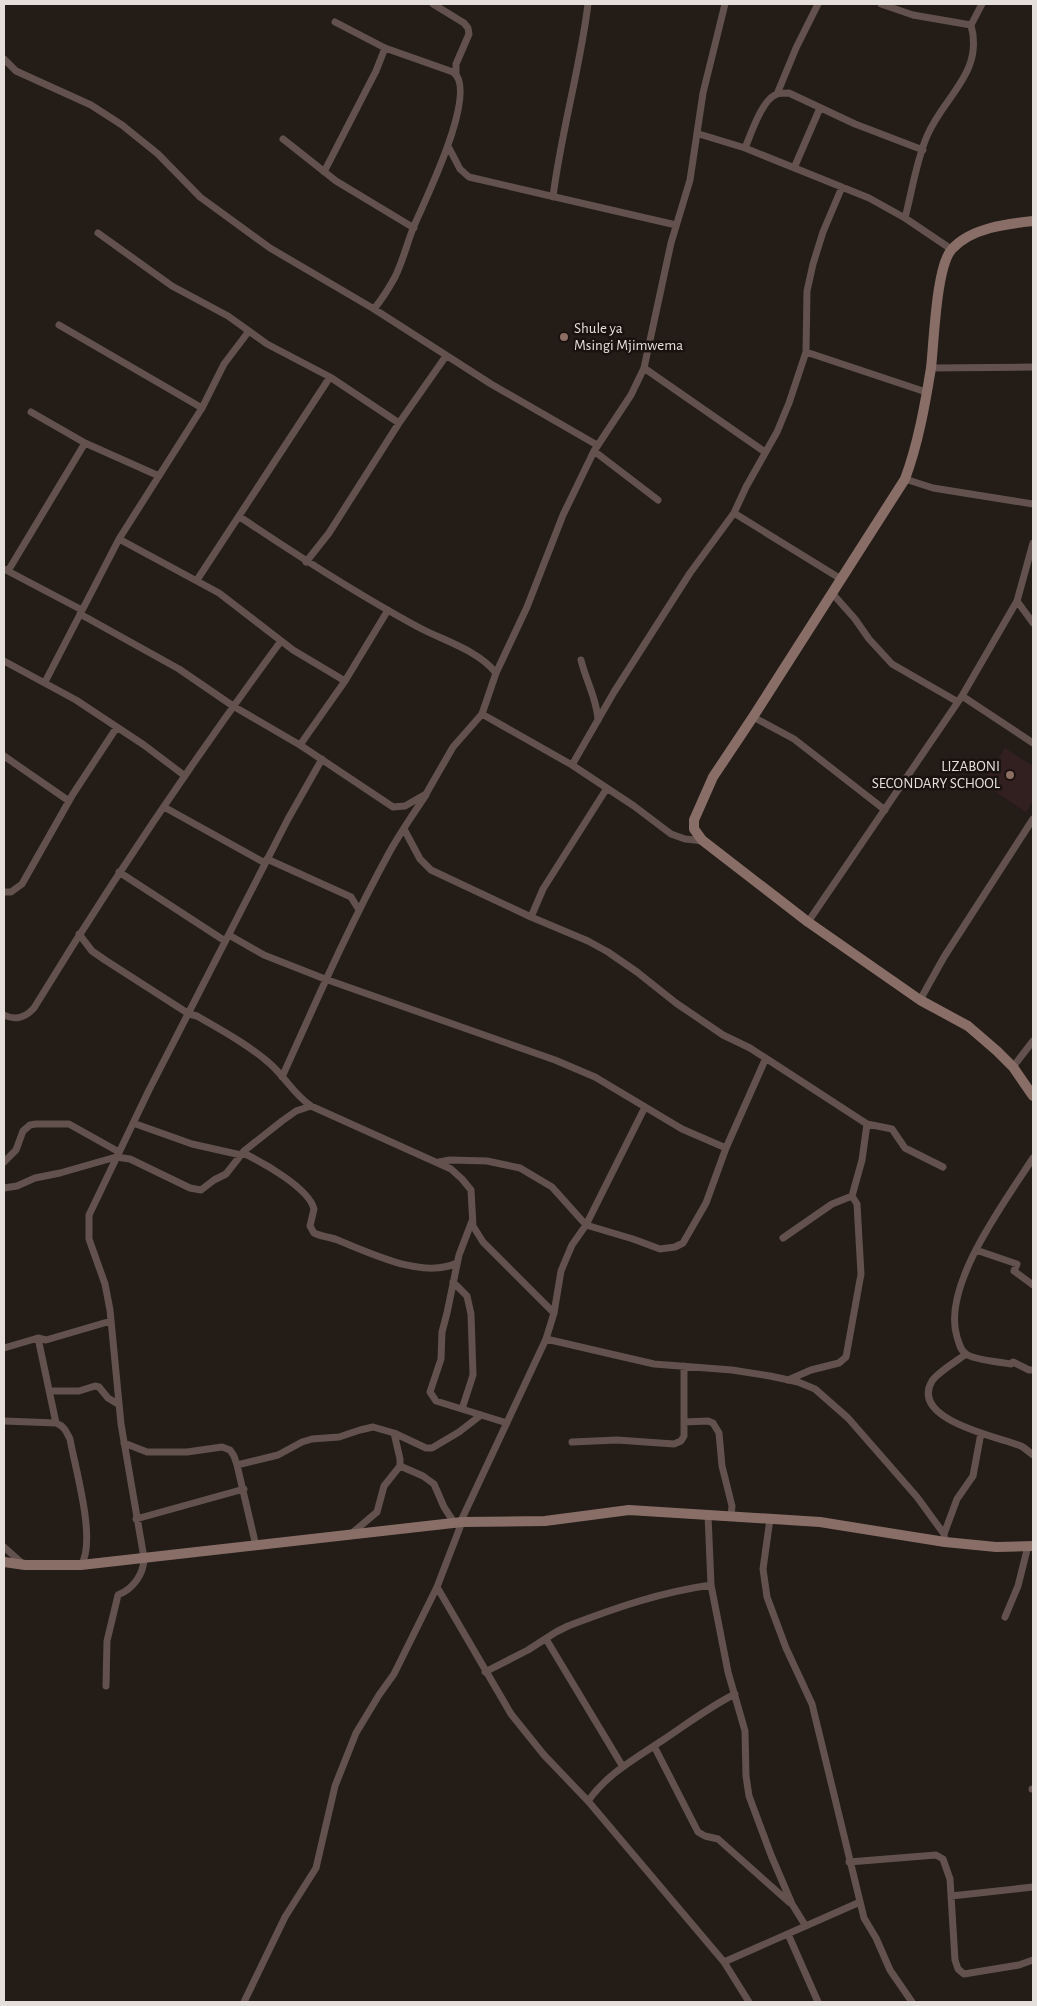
<svg xmlns="http://www.w3.org/2000/svg" width="1037" height="2006" font-family="'Alegreya Sans',sans-serif">
  <style>
    .education { fill: #321f20 }
    .lines { fill: none; stroke-linecap: round; stroke-linejoin: round }
    .street { stroke: #62514d; stroke-width: 7 }
    .secondary { stroke: #896e68; stroke-width: 10 }
    .education-dot { fill: #8d6e63; stroke: #1a120e; stroke-width: 2 }
    .labels { text-anchor: middle; stroke-width: 5; stroke-linejoin: round; paint-order: stroke }
    .poi-label { font-size: 15px; fill: #e4dfdb; stroke: #1a120e; text-anchor: start }
  </style>
  <rect width="100%" height="100%" fill="#231c17"/>
  <!-- education -->
  <path class="education" d="M1005,748L1033,766V801L1026,812L982,783Z"/>
  <g class="lines">
    <!-- street -->
    <path class="street" d="M433,4L464,23L468,28L469,34L456,64V75
      M881,4L913,15L971,25
      M335,22L385,48L453,72C480,90 424,202 414,226C407,243 403,261 395,277C389,288 382,299 374,309
      M4,59L16,71L91,105L122,125L158,154L200,197L270,248L374,309L491,384L597,445
      M777,94L796,48L818,4
      M699,134L745,148L869,198L905,218L951,249
      M283,139L336,181L414,228
      M448,146L460,169L469,177L676,225
      M745,148C751,134 762,99 777,94C780,93 785,93 789,93L855,124L923,150
      M794,168L820,108
      M324,172L376,71L385,48
      M553,197C561,132 580,69 588,4
      M905,218C912,191 916,162 927,136C944,96 984,73 971,25L982,4
      M98,233L172,286L228,316L267,344L330,377L399,423
      M59,325L202,408
      M806,352L926,392
      M644,368L765,452
      M931,368L1033,367
      M31,412L85,443L159,476
      M594,451L658,500
      M905,479L933,488L1033,504
      M734,513L841,579
      M240,517C298,556 357,594 418,627C444,641 478,650 496,673
      M119,539L219,593L293,650L345,681
      M306,562L329,533L399,423L446,356
      M4,569L82,610
      M8,571L85,443
      M197,580L330,377
      M832,593L855,619L869,639L892,664L958,702
      M1017,601L1033,623
      M80,614L179,669L233,706L300,745L393,807L405,806L426,794L453,747L482,714L496,673L527,607L563,515L594,451L631,395L644,368L671,243L690,180L703,93L725,4
      M581,660C586,681 597,699 598,720
      M4,661L76,700L144,745L185,776
      M45,682L119,539L202,408L224,364L249,331
      M962,696L1017,601L1033,543
      M482,714L572,765L634,806L671,834L685,839L704,841
      M753,717L794,739L885,810
      M300,745L345,681L388,610
      M4,756L69,801
      M572,765L614,692L690,573L734,513L746,487L777,432L789,403L806,352L807,291L813,264L823,232L842,187
      M164,807L265,863
      M404,829L420,859L431,870L531,917L588,941L608,952L637,972L676,1003L723,1035L750,1048L867,1124L892,1129L905,1148L943,1167
      M267,859L351,897L359,910
      M119,872L225,941
      M4,892H11L22,884L73,794L117,727
      M531,917L543,889L607,788
      M808,922L962,696L1033,743
      M79,934L92,951L105,960L189,1014L197,1016C221,1030 247,1044 268,1062C284,1075 293,1094 311,1106L451,1169L462,1179L471,1190L473,1226L483,1242L554,1313
      M229,935L264,955L325,979L555,1060L595,1077L682,1129L726,1148
      M920,1000L944,957L1033,819
      M4,1015C15,1021 26,1017 34,1008C111,882 193,760 281,641
      M1013,1067L1033,1041
      M282,1077C316,1002 349,926 389,853C400,833 413,814 426,795
      M133,1123L192,1144L241,1155
      M243,1153C262,1162 309,1188 314,1209L310,1226L314,1233C322,1237 332,1237 340,1241C373,1254 423,1279 457,1263
      M1033,1158C1006,1200 941,1286 957,1337C959,1343 960,1350 966,1354C974,1360 1000,1362 1011,1364L1013,1362L1029,1370H1033
      M4,1162L16,1150L23,1131L30,1125L36,1124H69L119,1152
      M439,1162L450,1160L487,1161L520,1168L552,1187L586,1225L633,1239L660,1249L675,1247L683,1243L706,1203L726,1148L765,1060
      M4,1188L17,1186L35,1178L60,1173L116,1157L130,1159L190,1188L201,1190L214,1180L226,1174L244,1151L282,1121L296,1111L311,1106
      M472,1221L459,1255L447,1313L442,1332L441,1359L430,1392L436,1401L507,1423
      M783,1238L832,1204L852,1196
      M976,1250L1017,1264L1014,1271L1033,1285
      M453,1282L467,1296L471,1314L473,1375L462,1409
      M38,1338L56,1423
      M546,1339L654,1364L732,1370L770,1376L798,1382L815,1389L848,1418L917,1497L944,1534L945,1542
      M4,1348L38,1338L46,1340L111,1321
      M966,1354C957,1361 938,1372 932,1381C909,1420 999,1437 1021,1446C1025,1448 1029,1452 1033,1455
      M788,1380L811,1370L839,1363L846,1357L861,1274L857,1204L852,1196L862,1160L867,1124
      M50,1391H79L95,1386L99,1387L108,1398L118,1404
      M4,1421L56,1423C64,1426 66,1431 70,1439C75,1468 97,1541 81,1565
      M684,1422L708,1421L713,1423L719,1433L722,1466L732,1506L731,1516
      M572,1442L617,1440L674,1444L681,1441L684,1436V1366
      M124,1443L147,1452H187L222,1447L230,1450L234,1456L237,1465L256,1546
      M237,1465L278,1455L302,1442L312,1439L339,1437L360,1430L373,1427L394,1433L426,1448H432L459,1432L481,1415
      M400,1466L423,1476L434,1484L444,1507L455,1524
      M136,1519L244,1489
      M770,1519L763,1569L767,1597L786,1648L812,1704L864,1918L876,1938L890,1970L912,2002
      M460,1523L546,1339L554,1313L561,1271L566,1259L572,1245L586,1225L645,1107
      M351,1534L377,1512L384,1486L400,1466V1459L394,1433
      M944,1534L957,1499L973,1476L981,1433
      M4,1547L23,1564
      M711,1585L728,1672L745,1731L746,1776L749,1796L771,1855L792,1904L805,1925
      M437,1587L511,1714L544,1755L588,1801L724,1962L749,2002
      M1005,1617L1018,1586L1028,1546
      M546,1639L623,1767
      M485,1672L528,1650L556,1632L568,1626C615,1608 661,1592 711,1585L708,1515
      M106,1686L107,1641L118,1595C133,1589 144,1574 144,1558L121,1424L110,1310L105,1284L89,1239V1215L149,1090L288,819L322,759
      M654,1746L698,1832L705,1836L718,1839L790,1903
      M1032,1789H1033
      M588,1801C607,1774 636,1758 663,1740C687,1724 709,1707 735,1694
      M849,1862L936,1855L943,1859L950,1879L955,1960L958,1969L964,1974L1019,1965L1033,1960
      M951,1896L1033,1887
      M788,1934L818,2002
      M724,1962L860,1902
      M244,2002L285,1917L316,1868L335,1786L356,1733L379,1695L394,1674L437,1587L462,1522"/>
    <!-- secondary -->
    <path class="secondary" d="M1033,221C1006,224 971,228 952,249C936,266 934,343 931,368C925,405 918,444 905,479L753,717L713,777L694,820V829L702,840L808,922L920,1000L968,1026L997,1051L1013,1067L1033,1096
      M4,1562L25,1565H81L462,1522L545,1521L629,1510L820,1522L945,1542L996,1547L1033,1546"/>
  </g>
  <!-- markers -->
  <g class="education-dot">
    <circle cx="564" cy="337" r="5"/>
    <circle cx="1010" cy="775" r="5"/>
  </g>
  <g class="labels">
    <!-- poi labels -->
    <g class="poi-label">
      <text x="574" y="333">Shule ya<tspan x="574" dy="17">Msingi Mjimwema</tspan></text>
      <text x="1000" y="771" text-anchor="end">LIZABONI<tspan x="1000" dy="17">SECONDARY SCHOOL</tspan></text>
    </g>
  </g>
  <!-- border -->
  <rect width="1037" height="2006" fill="none" stroke="#e4dfdb" stroke-width="10"/>
</svg>
